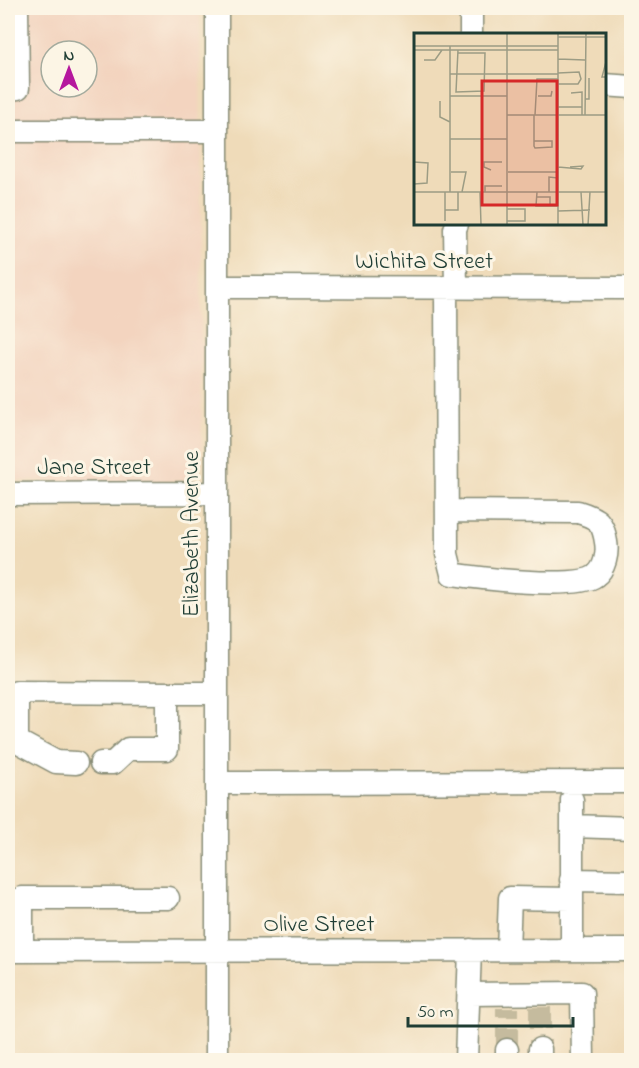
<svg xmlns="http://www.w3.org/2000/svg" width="639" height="1068" font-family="'Indie Flower',sans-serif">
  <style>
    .built { fill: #f3d4bf; fill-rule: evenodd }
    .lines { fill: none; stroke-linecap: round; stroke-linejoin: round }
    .minor-tunnel { stroke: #c5bb9e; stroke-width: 22; stroke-dasharray: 22 11; stroke-linecap: butt }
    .minor-casing { stroke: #878c76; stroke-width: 25 }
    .minor { stroke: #fff; stroke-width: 22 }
    .labels { text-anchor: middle; stroke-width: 6; stroke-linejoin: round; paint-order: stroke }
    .street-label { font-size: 24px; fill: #1f3d34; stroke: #fcf5e5 }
    .inset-road { fill: none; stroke: #9c9c84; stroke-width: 1.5 }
    .view { fill: #d62828; fill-opacity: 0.15; stroke: #d62828; stroke-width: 3 }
    .inset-edge { fill: none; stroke: #1f3d34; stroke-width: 3 }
  </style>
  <rect width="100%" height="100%" fill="#fcf5e5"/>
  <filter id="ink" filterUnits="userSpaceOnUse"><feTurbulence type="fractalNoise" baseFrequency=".0167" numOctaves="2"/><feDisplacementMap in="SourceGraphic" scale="12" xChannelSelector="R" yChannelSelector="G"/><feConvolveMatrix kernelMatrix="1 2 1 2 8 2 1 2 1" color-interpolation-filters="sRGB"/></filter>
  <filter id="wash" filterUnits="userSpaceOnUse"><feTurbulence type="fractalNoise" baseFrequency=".008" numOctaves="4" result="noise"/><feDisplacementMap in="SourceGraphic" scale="24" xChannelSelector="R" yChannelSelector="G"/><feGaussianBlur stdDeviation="1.35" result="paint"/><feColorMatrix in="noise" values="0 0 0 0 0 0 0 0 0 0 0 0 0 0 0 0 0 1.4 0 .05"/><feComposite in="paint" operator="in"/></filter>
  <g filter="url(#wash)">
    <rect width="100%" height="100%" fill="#efdbb9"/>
    <!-- built -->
    <path class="built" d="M8,8H200L202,464L195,478L175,481H8ZM51,51H87V87H51Z"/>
  </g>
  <g filter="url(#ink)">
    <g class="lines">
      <!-- minor-tunnel -->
      <path class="minor-tunnel" d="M540,1007V1049
        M507,1050V1008"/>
      <!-- minor casing -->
      <g class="minor-casing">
        <path id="minor" d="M471,34V8
          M604,85L632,87
          M8,89L18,88L17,8
          M8,131H217
          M217,287L632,288
          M446,287L447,554L452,574C477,578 577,590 595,576C605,569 608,553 606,542C603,522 598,518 578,512L447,511
          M456,287L455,229L457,224
          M8,494L217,493
          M76,763L56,762L17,741V692L167,693
          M101,763H113L128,749H167V693H217
          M217,783L632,782
          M572,800V826
          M571,880L632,881
          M508,950L510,898L571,899
          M572,950V826L632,828
          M8,951L632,950
          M22,951V898H168
          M469,994L582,993L583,1060
          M540,1049V1060
          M507,1050V1060
          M217,1060V8
          M466,1060L470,950"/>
      </g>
      <!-- minor -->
      <use href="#minor" class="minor"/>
    </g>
  </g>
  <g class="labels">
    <!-- street labels -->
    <g class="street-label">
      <text x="424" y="268">Wichita Street</text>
      <text x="94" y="474">Jane Street</text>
      <text transform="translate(190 534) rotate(-90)" y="8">Elizabeth Avenue</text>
      <text x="319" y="931">Olive Street</text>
    </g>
  </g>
  <!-- overview -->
  <g transform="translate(414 33)">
    <rect width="192" height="192" fill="#efdbb9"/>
    <path class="inset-road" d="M93,0V192M144,4H192M0,13H144M0,17H144M44,17L42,59L70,58L71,20H44M144,26L171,27M10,27H21L28,17M192,29L188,44H192M36,41H144M144,51H164L167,46L165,39L144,40M157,60L168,59V82M36,63H93M124,63H137L138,58M171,66H175V45M26,68V84L36,89M144,74H168M93,82H192M120,82V113L121,115L138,114V108H120M121,82L123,46H144M171,82L172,0M36,106H93M0,129L14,130L13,150L0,151M144,134L167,136L169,133L156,134M77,137L70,134V129H88M37,139H52L48,159M94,139H144M0,159H192M36,159V13M66,159L67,192M71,159V153H88M123,159L122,173H144M135,159V144L144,145M167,159L169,192M123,164H136V173M93,176H111V188H93M31,177H44V159M144,178L176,177M31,188V159M144,192V0M174,192L176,159"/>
    <path class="view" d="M68,48H143V172H68Z"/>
    <rect width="192" height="192" class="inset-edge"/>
  </g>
  <!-- margin -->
  <rect width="639" height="1068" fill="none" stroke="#fcf5e5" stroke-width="30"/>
  <!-- north arrow -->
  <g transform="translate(69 69)"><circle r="28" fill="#fcf5e5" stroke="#a4ab9e" stroke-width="1.5"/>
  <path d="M0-4.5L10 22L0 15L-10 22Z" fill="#b5179e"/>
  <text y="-9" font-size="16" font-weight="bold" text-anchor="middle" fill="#1f3d34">N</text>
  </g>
  <!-- scale -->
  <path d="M408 1017v9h165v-9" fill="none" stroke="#1f3d34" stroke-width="3"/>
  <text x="417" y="1017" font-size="18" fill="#1f3d34" stroke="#fcf5e5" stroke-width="4.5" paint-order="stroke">50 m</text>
</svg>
